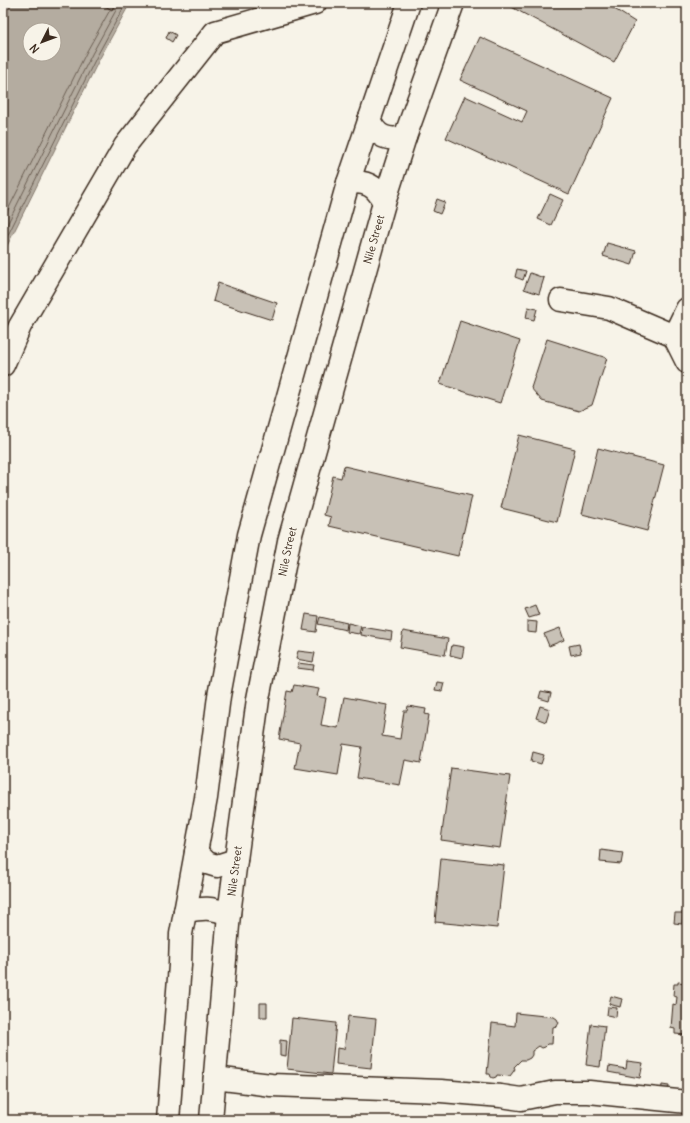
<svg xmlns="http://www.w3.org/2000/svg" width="690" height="1123" font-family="Delius,sans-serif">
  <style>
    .water { fill: #b4aca0; stroke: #84786c; fill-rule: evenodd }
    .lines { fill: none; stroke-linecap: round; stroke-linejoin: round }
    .shore { stroke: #6b5e52; stroke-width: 1 }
    .building { fill: #c8c1b6; stroke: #3b2a1e }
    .minor-casing { stroke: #3b2a1e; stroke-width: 25 }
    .major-casing { stroke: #3b2a1e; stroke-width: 25 }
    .minor { stroke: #f7f3e8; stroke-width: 22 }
    .major { stroke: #f7f3e8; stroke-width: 22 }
    .labels { text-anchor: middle; stroke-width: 3.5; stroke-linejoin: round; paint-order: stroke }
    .street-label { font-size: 11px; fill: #3b2a1e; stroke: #f7f3e8 }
  </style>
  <rect width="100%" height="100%" fill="#f7f3e8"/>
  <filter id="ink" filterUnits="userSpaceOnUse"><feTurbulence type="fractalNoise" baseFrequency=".025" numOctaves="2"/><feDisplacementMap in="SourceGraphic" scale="8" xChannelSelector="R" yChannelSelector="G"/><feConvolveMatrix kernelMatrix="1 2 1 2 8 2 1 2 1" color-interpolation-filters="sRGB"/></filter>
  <g filter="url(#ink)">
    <!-- water -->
    <path class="water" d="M3,3H130L100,58L3,254ZM30,30H54V54H30Z"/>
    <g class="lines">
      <!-- shore -->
      <path class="shore" d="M3,220L87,51L110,10
        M3,233L92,54L120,3
        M3,245L97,56L126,3"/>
    </g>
    <!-- building -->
    <path class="building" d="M100,3H115L112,10Z
      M504,3H605L635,22L614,62Z
      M169,31L176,35L172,42L166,38Z
      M480,37L613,98L569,194L446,138L465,96L522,122L527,111L460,80Z
      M550,194L563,200L551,225L538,219Z
      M437,199L445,202L440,214L433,211Z
      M607,243L636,251L632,265L603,256Z
      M517,269L526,271L523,280L515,277Z
      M530,273L544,278L539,294L524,289Z
      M218,283L277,303L272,320L213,301Z
      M528,307L537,309L534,320L526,318Z
      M460,321L520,341L500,403L440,384Z
      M547,339L607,358L592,405L579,411L542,401L531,388Z
      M519,435L575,449L557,522L501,508Z
      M598,448L664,465L647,531L582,514Z
      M344,466L472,496L458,556L329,526L331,517L324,515L333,476L341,478Z
      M535,605L539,615L529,618L525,609Z
      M306,614L318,616L316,632L303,630Z
      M320,617L347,623L346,630L318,624Z
      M527,621L537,622L536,633L527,632Z
      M348,623L361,626L359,634L347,632Z
      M362,627L392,632L391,640L361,635Z
      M560,628L564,640L549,646L544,634Z
      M403,631L448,639L445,655L400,647Z
      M579,644L581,653L571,655L569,646Z
      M452,645L464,647L462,658L450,655Z
      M298,651L315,653L313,662L296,659Z
      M298,663L314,665L313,670L297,668Z
      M437,682L444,683L442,691L435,690Z
      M294,685L319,689L317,696L326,698L321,725L338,728L344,697L387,705L382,736L400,739L404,711H407L408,706L426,709L425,714L429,715L421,763L405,760L400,785L357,778L362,747L343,744L338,775L295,768L300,743L279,739L287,691L292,692Z
      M541,691L551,693L549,701L539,698Z
      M540,706L550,709L546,722L536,718Z
      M533,752L544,755L541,764L531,761Z
      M451,768L510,776L500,848L441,840Z
      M601,850L623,853L621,864L600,862Z
      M441,858L504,865L497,928L435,922Z
      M675,913H683L682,924L674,923Z
      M678,982L687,983V1035L675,1034V1029L671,1028L673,1004L676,1005L677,997L673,996L674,984H678Z
      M611,996L622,999L620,1007L609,1004Z
      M260,1003H267V1017H260Z
      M608,1007L617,1008L616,1017L607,1015Z
      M516,1013L554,1017L557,1019L559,1023L557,1026L553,1027L552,1044H548L545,1047L542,1048L539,1046L532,1051V1055L530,1058L526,1060H521L514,1067L515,1069L513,1072L510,1076L497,1075L496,1077L493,1078L491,1077L490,1074H487L492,1023L515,1026Z
      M348,1016L376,1019L371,1068L336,1064L337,1048L344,1049Z
      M292,1018L336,1023L331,1074L287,1069Z
      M591,1024L605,1026L600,1067L586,1065Z
      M280,1040L287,1041L286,1056L280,1055Z
      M627,1061L643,1063L640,1078L608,1072L609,1066L626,1069Z
      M662,1085L669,1086L668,1094L661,1093Z
      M618,1119H633V1120H618Z"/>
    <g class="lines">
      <!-- minor casing -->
      <g class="minor-casing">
        <path id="minor" d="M561,300L609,308L674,336L687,362
          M674,336L687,309
          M3,365L20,326L125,146L215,32L315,3
          M215,1078L271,1085L441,1091L501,1096L521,1099L555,1092H589L687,1102"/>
      </g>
      <!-- major casing -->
      <g class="major-casing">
        <g id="major">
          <path d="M369,120C377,137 387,141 405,137"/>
          <path d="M348,183C366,180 377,186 384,203"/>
          <path d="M196,852L207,863L217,866L236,860"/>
          <path d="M185,911C204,908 210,907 229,914"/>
          <path d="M168,1120L180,965L181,934L206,798L219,696L249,535L348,183L409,3"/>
          <path id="s1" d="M211,1120L229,914L236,860L258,699L289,541L384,203L405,137L453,3"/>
        </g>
      </g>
      <!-- minor -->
      <use href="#minor" class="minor"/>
      <!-- major -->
      <use href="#major" class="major"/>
    </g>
  </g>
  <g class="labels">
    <!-- street labels -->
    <g class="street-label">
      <text dy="4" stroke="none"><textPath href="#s1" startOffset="898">Nile Street</textPath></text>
      <text dy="4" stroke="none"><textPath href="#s1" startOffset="574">Nile Street</textPath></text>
      <text dy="4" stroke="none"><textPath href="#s1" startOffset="250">Nile Street</textPath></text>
    </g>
  </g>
  <!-- margin -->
  <rect width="690" height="1123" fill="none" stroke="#f7f3e8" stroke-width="16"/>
  <rect x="8" y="8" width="674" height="1107" fill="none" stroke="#3b2a1e" stroke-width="1.5" filter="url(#ink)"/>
  <!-- north arrow -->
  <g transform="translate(42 42) rotate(228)"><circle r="19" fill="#f7f3e8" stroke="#aca397"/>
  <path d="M0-3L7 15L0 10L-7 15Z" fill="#3b2a1e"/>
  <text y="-6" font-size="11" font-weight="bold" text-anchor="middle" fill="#3b2a1e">N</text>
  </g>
</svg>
